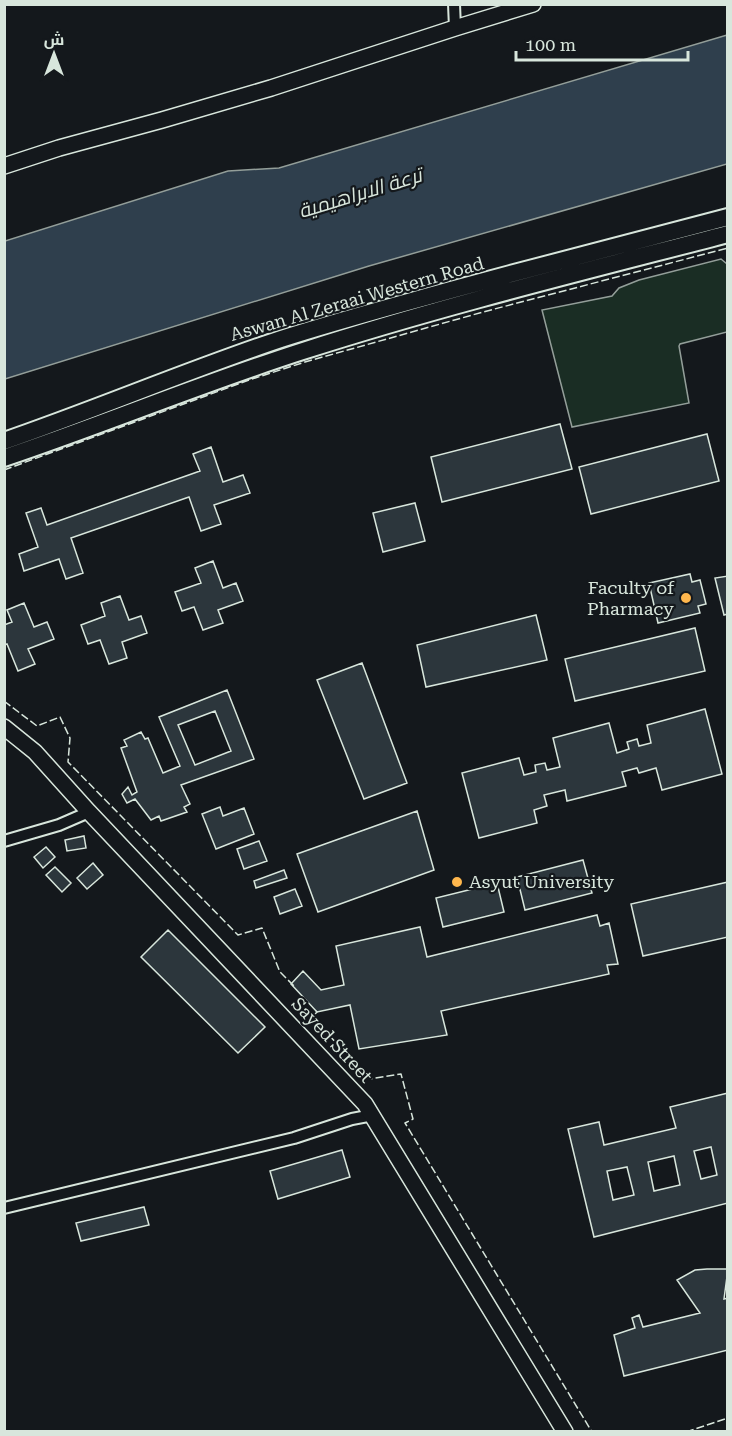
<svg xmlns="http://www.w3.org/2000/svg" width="732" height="1436" font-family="'Roboto Serif',Cairo,serif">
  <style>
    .green { fill: #1a2d24; stroke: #939e99; stroke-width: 1.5 }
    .water { fill: #2f3f4d; stroke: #939e99; stroke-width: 1.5 }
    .building { fill: #2c363c; stroke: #d8e6dc; stroke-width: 1.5; fill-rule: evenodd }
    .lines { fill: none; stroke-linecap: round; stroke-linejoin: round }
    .street-casing { stroke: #d8e6dc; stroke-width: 14 }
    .secondary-casing { stroke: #d8e6dc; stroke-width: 18 }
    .primary-casing { stroke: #d8e6dc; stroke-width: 20 }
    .street { stroke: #14181c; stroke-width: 10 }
    .secondary { stroke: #14181c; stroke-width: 15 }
    .primary { stroke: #14181c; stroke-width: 16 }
    .fence { stroke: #d8e6dc; stroke-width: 1.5; stroke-dasharray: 8 3; stroke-linecap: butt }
    .poi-dot { fill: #ffb74d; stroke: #14181c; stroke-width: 2 }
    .labels { text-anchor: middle; stroke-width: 4.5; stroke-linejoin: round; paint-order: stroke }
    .street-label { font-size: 18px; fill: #d8e6dc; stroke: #14181c }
    .poi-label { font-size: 18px; fill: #d8e6dc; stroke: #14181c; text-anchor: end }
    .water-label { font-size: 20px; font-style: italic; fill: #d8e6dc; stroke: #14181c }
  </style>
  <rect width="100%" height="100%" fill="#14181c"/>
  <!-- green -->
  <path class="green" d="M721,259L727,264V332L680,344L679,346L689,403L572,427L542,310L612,296L619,288L639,280Z"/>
  <!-- water -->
  <path class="water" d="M727,35V164L369,266L5,379V241L228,171L279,168Z"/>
  <!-- building -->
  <path class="building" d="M560,424L572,469L442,502L431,457Z
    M707,434L719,481L591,514L579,467Z
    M211,447L223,482L243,475L250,493L214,505L221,524L201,531L189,497L71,538L83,573L66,579L59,559L24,571L19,554L38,547L26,513L41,508L47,525L200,471L193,454Z
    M415,503L425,541L383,552L373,513Z
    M213,561L223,588L236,583L243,601L218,610L223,623L203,630L194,607L182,611L175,592L201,583L195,568Z
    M690,574L692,582L700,580L706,604L698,606L700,613L658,623L649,583Z
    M728,576V614L724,615L715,578Z
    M120,596L129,620L141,616L147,633L122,642L127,658L109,664L100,640L88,644L81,625L105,616L101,603Z
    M24,603L34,627L47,622L54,639L28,649L35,664L18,671L7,644L4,645V625L12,622L7,610Z
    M536,615L547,660L426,687L417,645Z
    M695,628L705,671L575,701L565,659Z
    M362,663L407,783L364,799L317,680Z
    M227,690L254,759L181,785L190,804L184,807L187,812L161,821L159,816L151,820L135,799L127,803L122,794L128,787L132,795L137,792L121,748L127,746L124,740L141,732L145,739L148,738L163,773L180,766L159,717ZM215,711L231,751L195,765L178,725Z
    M705,709L722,774L662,790L656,768L639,773L637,768L622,772L626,786L567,801L565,790L544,795L547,806L534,810L537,823L479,838L462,773L519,758L524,775L536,772L535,765L545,763L547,770L560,767L553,738L609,723L617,753L629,749L627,742L637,739L639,746L651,743L647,725Z
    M220,807L223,816L244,808L254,834L216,849L202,814Z
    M417,811L434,870L318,912L297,854Z
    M84,836L86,848L67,851L65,840Z
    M259,841L267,861L244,869L237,849Z
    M46,847L55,857L43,868L34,857Z
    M583,860L592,893L525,910L517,877Z
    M93,863L103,875L87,889L77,878Z
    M55,867L71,883L62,892L46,875Z
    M284,870L287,878L256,888L254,881Z
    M728,882V937L643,956L631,904Z
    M497,883L504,912L443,927L436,898Z
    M295,889L302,906L280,914L274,897Z
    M597,915L600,926L609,923L618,964L607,965L609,974L441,1011L447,1035L359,1049L350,1005L317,1012L291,984L303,971L321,990L344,985L336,946L420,927L427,957Z
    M168,930L265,1027L238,1053L141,957Z
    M728,1093V1203L594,1237L568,1129L599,1122L604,1145L676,1128L670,1107ZM711,1147L717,1175L701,1179L694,1151ZM674,1156L680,1185L654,1191L648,1162ZM627,1167L634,1195L613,1200L607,1171Z
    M342,1150L350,1177L278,1199L270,1171Z
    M144,1207L149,1225L81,1241L76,1223Z
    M707,1269H728L724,1299L728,1298V1350L624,1376L614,1335L635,1328L632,1318L639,1315L643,1327L700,1313L677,1280L695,1270Z"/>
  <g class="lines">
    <!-- street casing -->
    <g class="street-casing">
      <path id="street" d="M454,4L455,28
        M4,841L59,825L89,812
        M4,1208L294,1138L352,1119L373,1115"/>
    </g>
    <!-- secondary casing -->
    <g class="secondary-casing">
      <path id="secondary" d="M4,166L59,148L162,120L271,88L455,28L533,4
        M4,727L35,752L89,812L365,1104L565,1432"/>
    </g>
    <!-- primary casing -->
    <g class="primary-casing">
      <path id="primary" d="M4,441C97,409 188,370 281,339C337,321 394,306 451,290C543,265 635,241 728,217
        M4,458C105,424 203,383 303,351C443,306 586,271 728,234"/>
    </g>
    <!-- street -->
    <use href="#street" class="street"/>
    <!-- secondary -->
    <use href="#secondary" class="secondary"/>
    <!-- primary -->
    <use href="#primary" class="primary"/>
    <!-- fence -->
    <path class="fence" d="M4,470L249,380L305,362L483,312L728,248
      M4,701L37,726L60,717L70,738L68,762L238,935L262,928L280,972L294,986
      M316,1011L317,1012L312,1017L370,1079L401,1074L413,1119L405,1123L592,1432
      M686,1432L728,1418"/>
  </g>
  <!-- markers -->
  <g class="poi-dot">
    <circle cx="686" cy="598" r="6"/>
    <circle cx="457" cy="882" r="6"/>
  </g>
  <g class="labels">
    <!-- street labels -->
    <g class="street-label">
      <text transform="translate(357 299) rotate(-16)" y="6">Aswan Al Zeraai Western Road</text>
      <text transform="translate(332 1040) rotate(47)" y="6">Sayed Street</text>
    </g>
    <!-- poi labels -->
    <g class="poi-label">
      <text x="674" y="594">Faculty of<tspan x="674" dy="21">Pharmacy</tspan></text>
      <text x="469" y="888" text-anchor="start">Asyut University</text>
    </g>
    <!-- water labels -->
    <g class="water-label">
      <text transform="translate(360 193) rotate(-17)" y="7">ترعة الابراهيمية</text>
    </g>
  </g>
  <!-- border -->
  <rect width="732" height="1436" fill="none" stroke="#d8e6dc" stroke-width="12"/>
  <!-- north arrow -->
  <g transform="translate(54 54)" stroke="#14181c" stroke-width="4.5" paint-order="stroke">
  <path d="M0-4.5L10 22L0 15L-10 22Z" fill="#d8e6dc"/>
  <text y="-9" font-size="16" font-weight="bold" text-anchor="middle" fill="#d8e6dc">ش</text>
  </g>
  <!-- scale -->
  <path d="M516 51v9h172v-9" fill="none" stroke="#d8e6dc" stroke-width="3"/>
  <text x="525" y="51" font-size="18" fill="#d8e6dc" stroke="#14181c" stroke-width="4.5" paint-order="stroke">100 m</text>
</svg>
